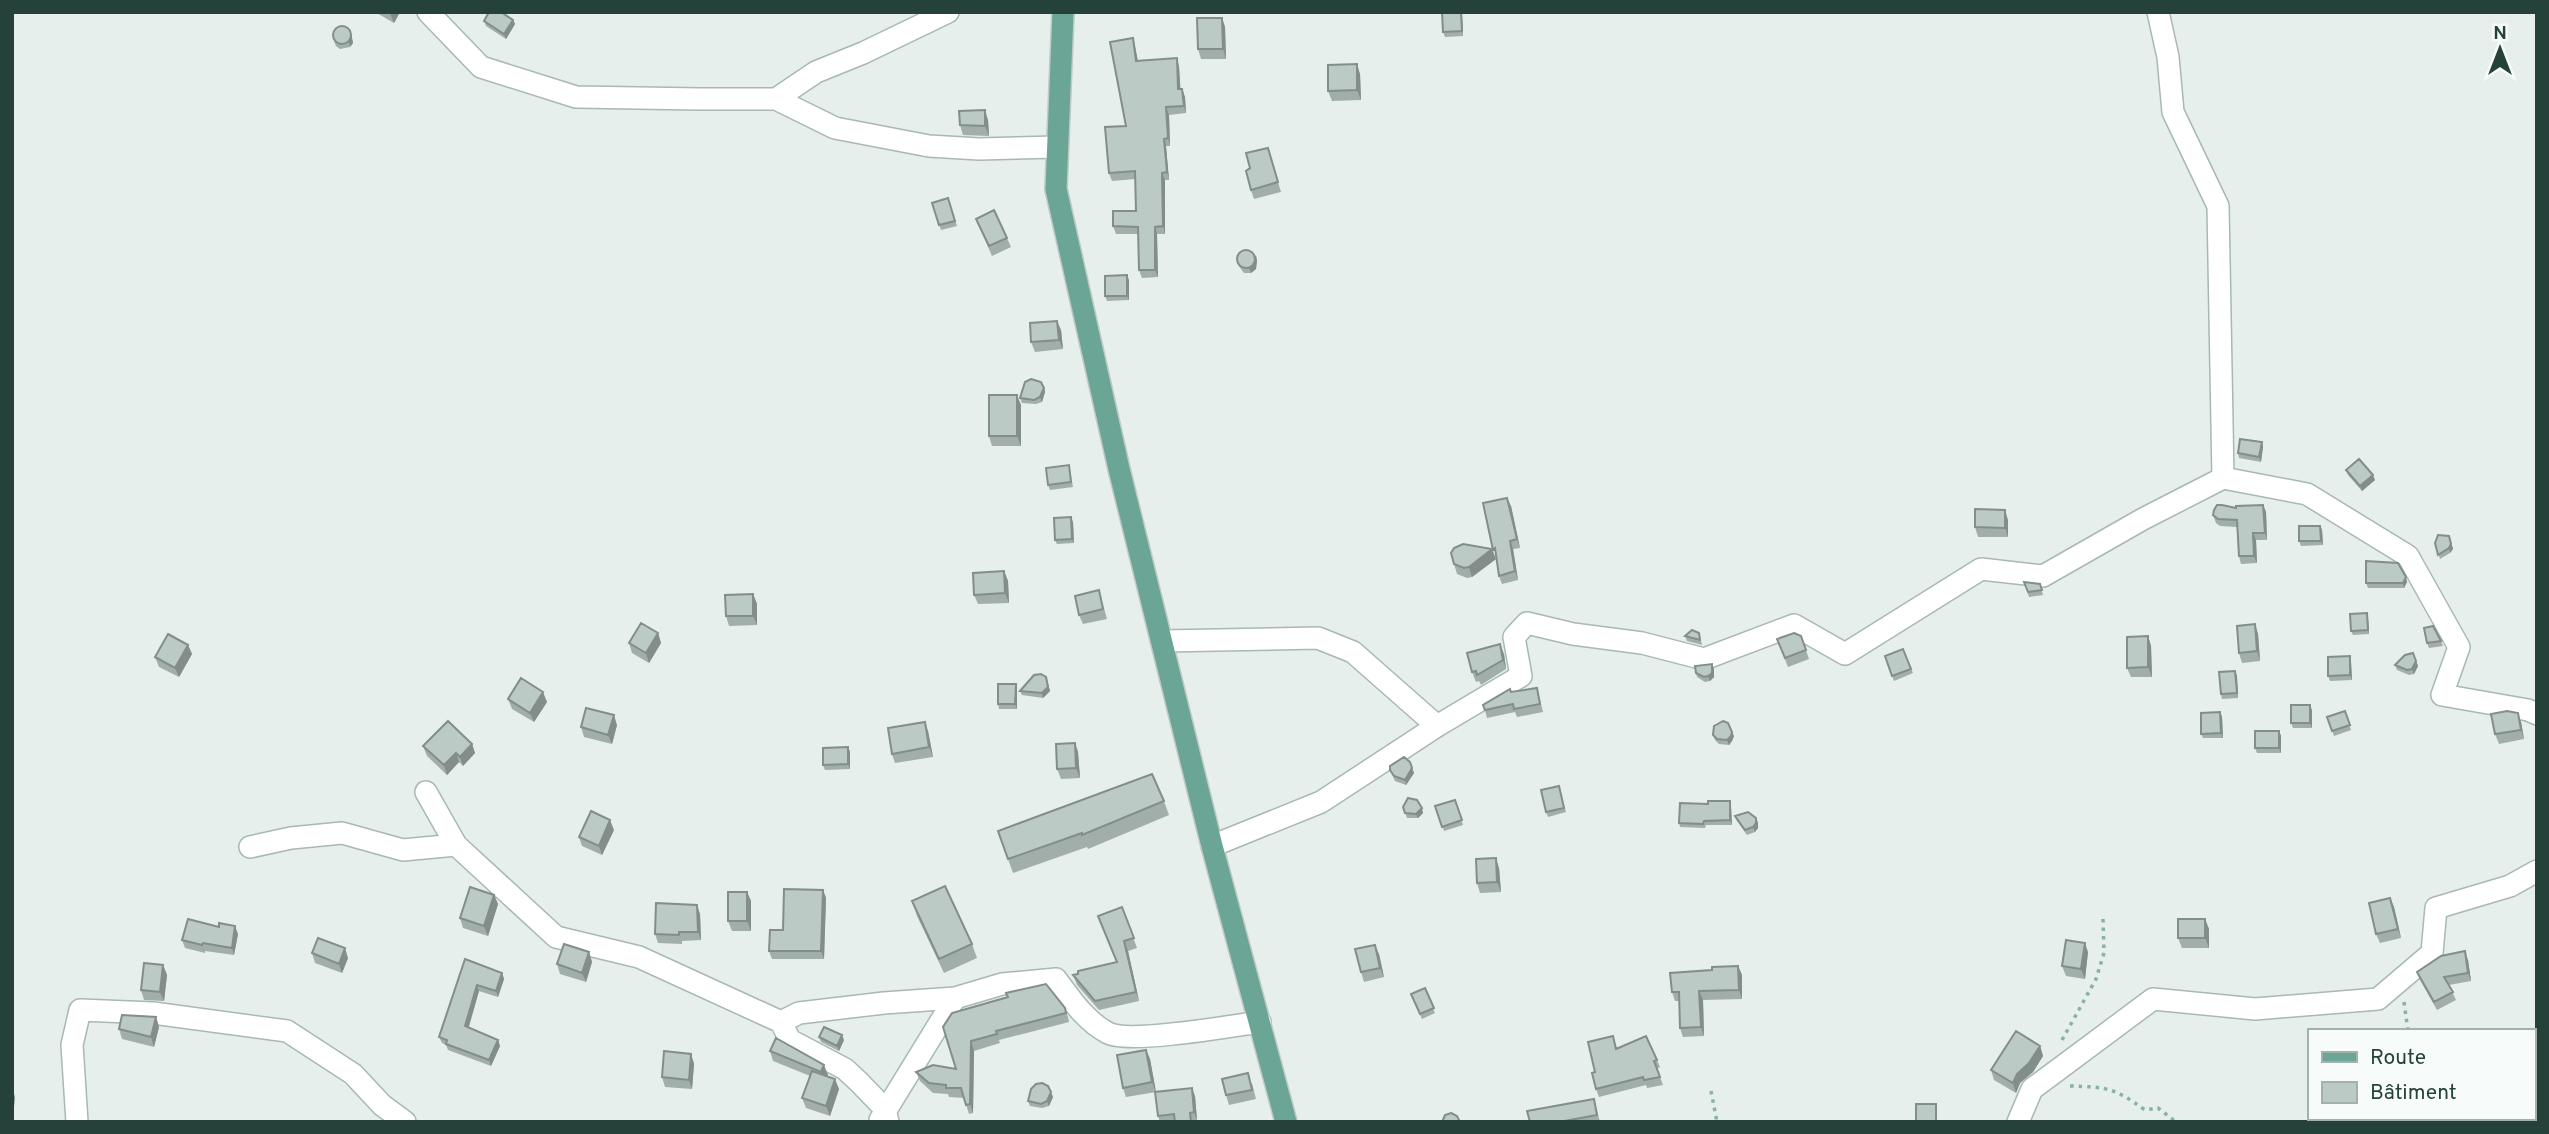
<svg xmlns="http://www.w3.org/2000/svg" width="2549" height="1134" font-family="Overpass,sans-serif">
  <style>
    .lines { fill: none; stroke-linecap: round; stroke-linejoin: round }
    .minor-casing { stroke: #a8b8b2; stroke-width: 24 }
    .major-casing { stroke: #c2cac8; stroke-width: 24 }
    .path { stroke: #86b3a5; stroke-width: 3.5; stroke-dasharray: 3.5 5; stroke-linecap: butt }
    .minor { stroke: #fff; stroke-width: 21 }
    .major { stroke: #6aa596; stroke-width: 21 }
    .wall { fill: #a1aea9 }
    .shaded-wall { fill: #838d89 }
    .building { fill: #bbcac4; stroke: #838d89; stroke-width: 2 }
  </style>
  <rect width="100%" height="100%" fill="#e6efeb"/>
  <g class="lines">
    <!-- minor casing -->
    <g class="minor-casing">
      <path id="minor" d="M428,12L481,67L576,97L700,99H776L816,72L863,53L948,12
        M2158,12L2168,57L2173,112L2218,206L2223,478
        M776,99L835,128L929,146L979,149L1057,147
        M1163,641L1318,638L1353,652L1437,726
        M426,792L456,845L556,937L639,957L781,1022L790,1040L845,1069L859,1082L885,1109L888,1122
        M1212,846L1321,802L1437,726L1521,676L1514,637L1527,623L1573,634L1642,643L1704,659L1794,625L1845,654L1981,569L2043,576L2143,519L2223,478L2307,494L2408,556L2459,647L2442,695L2528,710L2537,714
        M250,847L291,838L342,833L403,850L456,845
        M781,1022L799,1013L884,1003L955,998L1002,984L1056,979C1071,999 1085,1021 1108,1033C1129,1044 1232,1026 1260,1022
        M880,1120L955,998
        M77,1122L72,1045L80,1010L153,1013L287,1031L353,1074L382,1105L405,1122
        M2018,1122L2032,1089L2153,999L2255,1009L2378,999L2432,953L2436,908L2510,886L2537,871"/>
    </g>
    <!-- major casing -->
    <g class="major-casing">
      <path id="major" d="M1063,12L1056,189L1119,469L1212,846L1286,1122"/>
    </g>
    <!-- path -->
    <path class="path" d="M2404,1002L2408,1031
      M2062,1040L2096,979L2104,953L2103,919
      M2070,1086C2108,1087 2114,1088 2145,1110L2158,1108L2176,1122
      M1711,1091L1717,1122
      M2421,1118L2422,1122
      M2489,1118L2493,1122
      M2467,1122L2478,1118"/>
    <!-- minor -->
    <use href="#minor" class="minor"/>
    <!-- major -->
    <use href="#major" class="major"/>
  </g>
  <!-- wall -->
  <path class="wall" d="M375,12H400L394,23Z
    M1462,14L1463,36L1445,37L1443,32Z
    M1222,18L1225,27L1226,59H1201L1198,49Z
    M513,20L515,24L506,39L486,26L484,21Z
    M351,33L353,43L350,47L340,49L336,46L334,41Z
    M1133,38L1135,46L1138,61L1179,66L1180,89H1182L1185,97L1186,113L1169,115L1170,146H1166L1169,180H1165V234H1157L1158,277L1142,278L1139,270L1138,234H1116L1113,226L1136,211L1135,179L1112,181L1109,173L1126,126Z
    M1360,74L1361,100L1332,101L1328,91Z
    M988,120L989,136L963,135L960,125Z
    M1268,148L1281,192L1254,199L1251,190L1250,168Z
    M948,198L957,226L941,230L932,203Z
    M976,219L1007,238L1011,247L992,256Z
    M1257,260L1256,269L1251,273H1244L1238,265L1237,261Z
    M1129,280V300L1107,301L1105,296Z
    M1061,330L1063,349L1035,352L1031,342Z
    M1044,388L1045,392L1042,402L1036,404L1022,403L1020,398Z
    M1021,405V446H992L989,436Z
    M2262,442L2263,447L2261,462L2239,458L2238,453Z
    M1069,465L1073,487L1050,490L1048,485Z
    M2346,470L2375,480L2362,491L2348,475Z
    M2263,505L2266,512L2267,540H2256L2257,563L2241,564L2239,556L2237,527L2220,526L2216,523L2213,515L2236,508Z
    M1511,506L1520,548L1513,549L1518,580L1502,584L1499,576Z
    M2008,520V537H1978L1975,527Z
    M1073,522L1074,543L1057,544L1055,540Z
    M2320,526L2322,530L2323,545L2301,546L2299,541Z
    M2449,536L2453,549L2450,553L2440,559L2435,543Z
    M1496,559L1472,577L1467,578L1457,574L1454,564Z
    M1004,571L1008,581L1009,603L978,604L974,595Z
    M2024,582L2040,584L2043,595L2029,597Z
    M2407,582L2404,588H2368L2366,583Z
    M1099,590L1107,619L1083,624L1079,615Z
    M753,594L757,604V625L729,626L726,616Z
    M2368,618L2369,634L2353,635L2351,631Z
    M2255,624L2258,634L2260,661L2242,663L2239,653Z
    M658,633L661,643L649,663L632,653L629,643Z
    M1699,633L1702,645L1687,641L1685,636Z
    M1801,636L1809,659L1788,667L1777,639Z
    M2148,636L2151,646L2152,677H2131L2127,668Z
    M2441,641L2443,646L2429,648L2427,643Z
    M188,645L192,654L179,677L159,667L155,657Z
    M1903,649L1913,673L1894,681L1885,656Z
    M1504,654L1506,669L1481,685L1479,681L1476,682L1472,672Z
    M2350,656L2351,661L2352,680L2330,681L2328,676Z
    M2416,661L2418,666L2414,674L2409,675L2397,670L2395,665Z
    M1712,664L1714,669V677L1710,681L1705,682L1697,677L1696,673Z
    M2235,671L2237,676L2238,698L2222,699L2221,694Z
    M1046,677L1050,691L1043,698L1022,695L1020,691Z
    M1016,684L1017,689V709H999L998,704Z
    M1537,688L1543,712L1517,717L1515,712L1487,718L1485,710L1511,692Z
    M508,699L547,702L534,722L512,709Z
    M2312,710V728H2293L2291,723Z
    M2345,711L2351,730L2334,736L2327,717Z
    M2220,712L2222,717L2223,738H2203L2201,734Z
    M2521,722L2524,739L2499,744L2495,734Z
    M617,725L612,744L584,737L581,727Z
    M928,731L933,757L895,763L892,754Z
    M2279,731L2281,736V753H2257L2255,748Z
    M1713,735L1734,736L1732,741L1729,745L1719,744L1715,740Z
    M1075,743L1078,752L1080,778L1061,779L1057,769Z
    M472,744L475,753L463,766L459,762L447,775L427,756L423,746Z
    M848,747L850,752V769L825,770L823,765Z
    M1410,762L1414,773L1406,785L1395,781L1390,770Z
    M1559,786L1566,812L1548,817L1546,812Z
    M1455,800L1463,825L1444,831L1435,806Z
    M1164,801L1169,815L1088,849L1087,847L1013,873L998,831Z
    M1731,806L1732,825H1706L1705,828L1680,827L1679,823Z
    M1403,807L1423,813L1418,818H1407Z
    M1735,816L1756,818L1758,823V828L1755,832L1747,835L1737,821Z
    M614,830L602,855L582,846L579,837Z
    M1499,868L1501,892L1480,893L1477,883Z
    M823,890L826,898L824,959H772L769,951Z
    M747,892L751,901V931H732L728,921Z
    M494,895L498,904L488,936L463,928L460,918Z
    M2390,898L2394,907L2401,938L2380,943L2376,934Z
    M912,901L972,944L977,958L944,973L917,916Z
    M1122,907L1137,948L1128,951L1139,1001L1099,1010L1077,985L1073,975L1116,962Z
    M700,914L701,940L682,941V944L658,943L655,934Z
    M2205,919L2209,929V948H2182L2178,938Z
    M238,934L234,955L205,951V953L185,948L182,940Z
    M589,952L592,962L586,982L560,974L557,964Z
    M2088,952L2085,979L2066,976L2062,966Z
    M312,953L348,958L342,973L315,963Z
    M1379,954L1384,977L1364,982L1361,972Z
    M465,959L502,973L504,979L498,997L479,991L469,1027L498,1040L500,1046L491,1066L448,1050L446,1045L442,1043L439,1037Z
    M2468,960L2471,981L2449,985L2456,1000L2437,1010L2420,980L2417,972Z
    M163,965L167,975L164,1001L144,1000L141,990Z
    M1738,966L1742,975V999L1703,1000L1704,1036L1683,1037L1680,1028L1679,1001H1675L1672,992L1712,970Z
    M1425,988L1435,1013L1422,1019L1411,994Z
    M1065,1008L1068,1017L1069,1022L999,1040L1000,1043L974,1051L973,1113L969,1114L964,1098L949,1097L948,1094L933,1093L920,1081L916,1072L956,1069L943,1027Z
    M156,1017L159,1027L154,1047L122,1039L119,1029Z
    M819,1037L844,1040L839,1051L821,1042Z
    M2040,1046L2043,1056L2033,1072L2020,1083L2016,1093L1994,1080L1991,1070Z
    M1617,1049L1657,1060L1660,1067L1657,1069L1663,1085L1647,1088L1646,1085L1599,1097L1596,1089L1595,1072Z
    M1146,1050L1150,1059L1156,1092L1126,1097L1123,1088Z
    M770,1051L828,1075L827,1076L839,1089L830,1116L806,1108L802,1098L810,1076L773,1061Z
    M691,1054L694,1064L692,1089L665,1087L662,1077Z
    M1252,1083L1256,1099L1229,1105L1226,1095Z
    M1195,1096L1197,1120L1193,1121V1122H1160L1158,1116Z
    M1053,1097L1049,1106L1042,1108L1030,1106L1028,1101Z
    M1594,1099L1600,1122H1530Z"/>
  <!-- shaded-wall -->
  <path class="shaded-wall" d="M391,12H400L394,23L390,13Z
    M1461,12L1462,14L1463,36L1462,31Z
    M1222,18L1225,27L1226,59L1223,49Z
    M513,20L515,24L506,39L504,34Z
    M350,28L353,43L350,47L349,42Z
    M1133,38L1135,46L1139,68L1136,61Z
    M1177,58L1179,66L1181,97L1178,89Z
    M1357,64L1360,74L1361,100L1357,90Z
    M1182,89L1185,97L1186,113L1184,106Z
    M1166,107L1169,115L1170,146L1168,138Z
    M985,110L988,120L989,136L985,126Z
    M1164,139L1166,146L1169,180L1167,172Z
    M1162,173L1165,180V234L1163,226Z
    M1155,227L1157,234L1158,277L1155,270Z
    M1256,255L1257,260L1256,269L1251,273L1249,268Z
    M1127,275L1129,280V300L1127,296Z
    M1057,321L1061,330L1063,349L1059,340Z
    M1044,388L1045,392L1042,402L1040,397Z
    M1017,395L1021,405V446L1017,436Z
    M2262,442L2263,447L2261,462L2259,457Z
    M2373,475L2375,480L2362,491L2360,486Z
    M1507,498L1511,506L1520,548L1517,539Z
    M2263,505L2266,512L2267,540L2265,533Z
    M2005,510L2008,520V537L2005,528Z
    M1071,517L1073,522L1074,543L1072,539Z
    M2320,526L2322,530L2323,545L2321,541Z
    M2253,533L2256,540L2257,563L2254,556Z
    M2449,536L2453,549L2450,553L2449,548Z
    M1510,541L1513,549L1518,580L1515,571Z
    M1492,549L1496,559L1472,577L1469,567Z
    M1004,571L1008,581L1009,603L1005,593Z
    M2406,577L2407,582L2404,588L2403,583Z
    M753,594L757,604V625L753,616Z
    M2367,613L2368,618L2369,634L2368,630Z
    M2255,624L2258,634L2260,661L2257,651Z
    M658,633L661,643L649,663L646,653Z
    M2148,636L2151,646L2152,677L2148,667Z
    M1500,644L1504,654L1506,669L1503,660Z
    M188,645L192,654L179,677L175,668Z
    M2350,656L2351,661L2352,680L2350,675Z
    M2416,661L2418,666L2414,674L2412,669Z
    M1712,664L1714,669V677L1710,681L1708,676Z
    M2235,671L2237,676L2238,698L2237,693Z
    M1046,677L1050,691L1043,698L1042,693Z
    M1016,684L1017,689V709L1015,704Z
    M543,692L547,702L534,722L530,713Z
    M2310,705L2312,710V728L2310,723Z
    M2220,712L2222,717L2223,738L2221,733Z
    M2518,713L2521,722L2524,739L2521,730Z
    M614,715L617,725L612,744L608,735Z
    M925,722L928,731L933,757L929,747Z
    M2279,731L2281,736V753L2279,748Z
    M1732,732L1734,736L1732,741L1729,745L1727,740Z
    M1075,743L1078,752L1080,778L1076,768Z
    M472,744L475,753L463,766L460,757Z
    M848,747L850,752V769L848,764Z
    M456,753L459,762L447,775L444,765Z
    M1412,768L1414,773L1406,785L1405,780Z
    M1730,801L1731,806L1732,825L1730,820Z
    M1422,808L1423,813L1418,818L1416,814Z
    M1756,818L1758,823V828L1755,832L1753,827Z
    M610,820L614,830L602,855L599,846Z
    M1496,858L1499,868L1501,892L1497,882Z
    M823,890L826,898L824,959L821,951Z
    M747,892L751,901V931L747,921Z
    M494,895L498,904L488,936L484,926Z
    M2390,898L2394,907L2401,938L2398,929Z
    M697,905L700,914L701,940L698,932Z
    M2205,919L2209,929V948L2205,938Z
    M235,926L238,934L234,955L232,948Z
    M1124,941L1128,951L1139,1001L1136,992Z
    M2085,943L2088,952L2085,979L2081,969Z
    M1375,945L1379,954L1384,977L1380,968Z
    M345,948L348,958L342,973L339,964Z
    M2465,951L2468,960L2471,981L2468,973Z
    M589,952L592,962L586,982L582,973Z
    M163,965L167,975L164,1001L160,992Z
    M1738,966L1742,975V999L1739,990Z
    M502,973L504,979L498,997L496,991Z
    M477,985L479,991L467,1032L465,1026Z
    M1699,991L1703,1000L1704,1036L1701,1027Z
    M156,1017L159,1027L154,1047L151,1037Z
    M842,1035L844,1040L839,1051L837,1046Z
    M498,1040L500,1046L491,1066L489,1060Z
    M971,1041L974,1051L973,1113L970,1104Z
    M2040,1046L2043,1056L2033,1072L2020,1083L2016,1093L2013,1083L2017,1074Z
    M1146,1050L1150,1059L1156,1092L1152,1082Z
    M691,1054L694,1064L692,1089L689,1080Z
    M824,1065L828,1075L824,1082L821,1072Z
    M835,1079L839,1089L830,1116L826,1106Z
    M1192,1088L1195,1096L1197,1120L1194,1112Z
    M1051,1092L1053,1097L1049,1106L1047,1101Z
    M14,1093L15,1098L13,1116L12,1106Z
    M1936,1104L1937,1109V1122H1936Z"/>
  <!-- building -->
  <path class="building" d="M489,12H501L513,20L504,34L484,21Z
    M1442,12H1461L1462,31L1443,32Z
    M1197,18H1222L1223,49H1198Z
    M333 35a9 9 0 1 1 18 0a9 9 0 1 1-18 0Z
    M1133,38L1136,61L1177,58L1178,89H1182L1184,106L1166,107L1168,138L1164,139L1167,172L1162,173L1163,226L1155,227V270H1139L1138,227L1113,226V211H1136L1135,171L1109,173L1105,127L1126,126L1110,42Z
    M1357,64V90L1328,91V65Z
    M985,110V126L960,125L959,111Z
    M1268,148L1278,182L1251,190L1246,171L1250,168L1246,153Z
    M948,198L955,221L939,225L932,203Z
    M994,210L1007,238L989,246L976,219Z
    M1237 259a9 9 0 1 1 18 0a9 9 0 1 1-18 0Z
    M1127,275V296H1105V276Z
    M1057,321L1059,340L1031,342L1030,323Z
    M1031,379L1041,382L1044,388L1040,397L1034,400L1020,398L1025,382Z
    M989,395H1017V436H989Z
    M2240,439L2262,442L2259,457L2238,453Z
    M2359,459L2373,475L2360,486L2346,470Z
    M1069,465L1071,482L1048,485L1046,468Z
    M1507,498L1517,539L1510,541L1515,571L1499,576L1495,548L1493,550L1483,503Z
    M2217,505H2222L2236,508V506L2263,505L2265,533H2253L2254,556H2239L2237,520L2218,519L2213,515L2214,510Z
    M1975,509L2005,510V528L1975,527Z
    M1071,517L1072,539L1055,540L1054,518Z
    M2299,526H2320L2321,541H2299Z
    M2438,535L2449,536L2451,544L2449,548L2438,555L2435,543Z
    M1463,544L1492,549L1469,567L1464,568L1454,564L1451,553L1454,548Z
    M2366,561L2398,563L2406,577L2403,583H2366Z
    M1004,571L1005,593L974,595L973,573Z
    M2024,582L2040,584L2042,590L2028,592Z
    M1099,590L1103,609L1079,615L1075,596Z
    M753,594V616H726L725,595Z
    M2367,613L2368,630L2351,631L2350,614Z
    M641,623L658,633L646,653L629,643Z
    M2255,624L2257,651L2239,653L2237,626Z
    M2433,626L2441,641L2427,643L2424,628Z
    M1692,630L1699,633L1700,640L1685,636Z
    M1794,633L1801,636L1806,650L1785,658L1777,639Z
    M168,634L188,645L175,668L155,657Z
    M2148,636V667L2127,668V637Z
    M1500,644L1503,660L1477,675L1476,671L1472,672L1467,653Z
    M1903,649L1911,669L1892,676L1885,656Z
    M2413,653L2416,661L2412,669L2407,670L2395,665L2405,655Z
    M2350,656V675L2328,676V657Z
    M1712,664V673L1708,676L1704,677L1696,673L1695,666Z
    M2235,671L2237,693L2221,694L2219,672Z
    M1041,674L1046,677L1048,687L1042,693L1020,691L1034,675Z
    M521,678L543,692L530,713L508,699Z
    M998,684H1016L1015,704H998Z
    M1537,688L1540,704L1514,709L1513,704L1485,710L1483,705L1510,689L1511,692Z
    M2291,705H2310V723H2291Z
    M586,708L614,715L608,735L581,727Z
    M2345,711L2350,725L2332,731L2327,717Z
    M2507,711L2518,713L2521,730L2495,734L2491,714Z
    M2220,712L2221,733L2201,734V713Z
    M448,721L472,744L460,757L456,753L444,765L423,746Z
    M1723,721L1728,723L1732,732L1731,736L1727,740L1717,739L1713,735L1714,726Z
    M925,722L929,747L892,754L888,728Z
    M2255,731H2279V748H2255Z
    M1075,743L1076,768L1057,769L1056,744Z
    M848,747V764L823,765V748Z
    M1404,757L1410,762L1412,768L1405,780L1394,776L1390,770V766Z
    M1152,774L1164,801L1082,835V833L1008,859L998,831Z
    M1559,786L1564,808L1546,812L1541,790Z
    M1408,798L1417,800L1422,808L1416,814L1405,813L1403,807Z
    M1455,800L1462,820L1442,827L1435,806Z
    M1708,801H1730V820L1704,821L1703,824L1679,823L1680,803L1708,804Z
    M591,811L610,820L599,846L579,837Z
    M1748,812L1756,818V823L1753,827L1745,830L1735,816Z
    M1496,858L1497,882L1477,883L1476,859Z
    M945,886L972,944L939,959L912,901Z
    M470,887L494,895L484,926L460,918Z
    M784,889L823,890L821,951H769L770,930H783Z
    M728,892H747V921H728Z
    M2390,898L2398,929L2376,934L2369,903Z
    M656,903L697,905L698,932H679V935L655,934Z
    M1122,907L1134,938L1124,941L1136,992L1095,1001L1073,975L1078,974V971L1117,962L1098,916Z
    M188,919L219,927V923L235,926L232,948L203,943L202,945L182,940Z
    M2178,919H2205V938H2178Z
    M318,938L345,948L339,964L312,953Z
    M2066,940L2085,943L2081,969L2062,966Z
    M564,944L589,952L582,973L557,964Z
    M1375,945L1380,968L1361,972L1355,949Z
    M2465,951L2468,973L2444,977L2453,992L2434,1002L2417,972L2441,956Z
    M465,959L502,973L496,991L477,985L465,1026L498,1040L489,1060L446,1044L447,1040L439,1037Z
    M144,963L163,965L160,992L141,990Z
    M1738,966L1739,990L1699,991L1701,1027L1680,1028L1679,992H1672L1670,973L1712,970V967Z
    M1046,984L1065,1008L1066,1013L996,1031L997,1034L971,1041L970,1104L966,1105L961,1088H946V1085L929,1083L916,1072L933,1065L956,1069L943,1027L952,1013L1008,997L1006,993Z
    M1425,988L1434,1008L1420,1014L1411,994Z
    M122,1015L156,1017L151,1037L119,1029Z
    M824,1027L842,1035L837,1046L819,1037Z
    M2016,1031L2040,1046L2029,1063L2017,1074L2013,1083L1991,1070Z
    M1613,1036L1616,1049L1646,1036L1657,1060L1654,1061L1660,1077L1644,1080L1643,1077L1596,1089L1592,1073L1595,1072L1588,1042Z
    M776,1038L824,1065L821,1072L770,1051Z
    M1146,1050L1152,1082L1123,1088L1117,1055Z
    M664,1051L691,1054L689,1080L662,1077Z
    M812,1071L835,1079L826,1106L802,1098Z
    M1248,1073L1252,1090L1226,1095L1222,1079Z
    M1042,1083L1048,1086L1051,1092L1047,1101L1041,1104L1028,1101L1031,1089L1036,1084Z
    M1192,1088L1194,1112L1190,1113L1191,1122H1175L1174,1114L1158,1116L1155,1092Z
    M1594,1099L1597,1115L1559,1122H1530L1527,1111Z
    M1916,1104H1936V1122H1916Z
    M1451,1113L1457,1116L1460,1122H1442L1445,1115Z"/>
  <!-- border -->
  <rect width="2549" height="1134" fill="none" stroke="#24423a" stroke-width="28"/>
  <!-- legend -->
  <rect x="2308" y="1029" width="228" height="91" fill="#f7fbf9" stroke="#a3b1ad" stroke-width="2"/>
  <rect x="2322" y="1052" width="35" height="10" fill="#6aa596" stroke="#a3b1ad" stroke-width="2"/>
  <text x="2370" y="1064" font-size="21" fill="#24423a">Route</text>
  <rect x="2322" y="1082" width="35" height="21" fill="#bbcac4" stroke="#a3b1ad" stroke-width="2"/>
  <text x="2370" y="1099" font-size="21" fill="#24423a">Bâtiment</text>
  <!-- north arrow -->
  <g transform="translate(2500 49)" stroke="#f7fbf9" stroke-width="5" paint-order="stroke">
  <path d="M0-5L12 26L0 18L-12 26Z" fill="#24423a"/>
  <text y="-10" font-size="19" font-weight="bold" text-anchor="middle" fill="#24423a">N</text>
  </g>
</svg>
